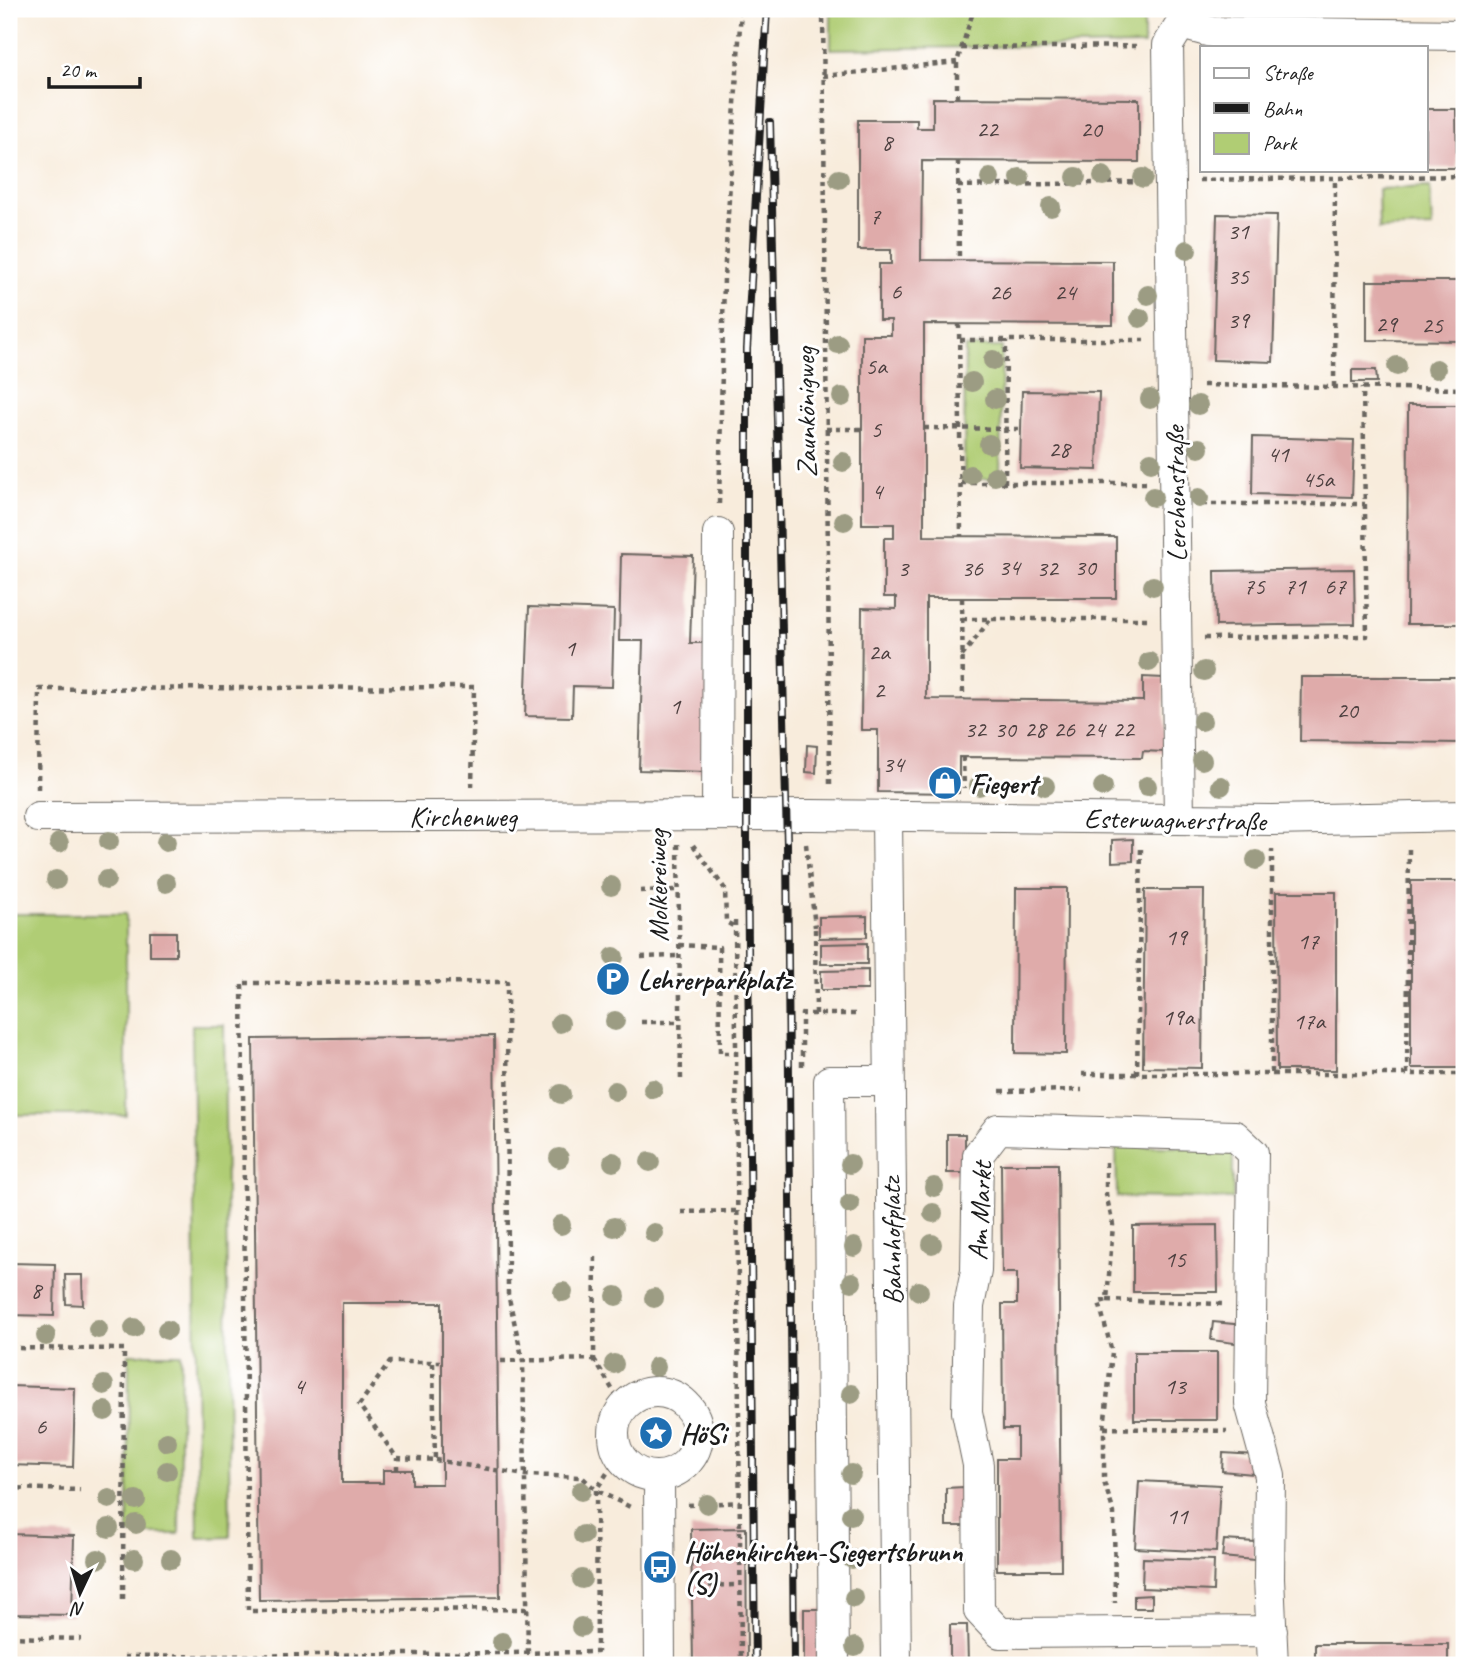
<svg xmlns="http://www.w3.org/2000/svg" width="1473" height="1674" font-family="Caveat,sans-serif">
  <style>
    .green { fill: #b0cd74; stroke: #667448; stroke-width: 2 }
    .building { fill: #dfabaa; fill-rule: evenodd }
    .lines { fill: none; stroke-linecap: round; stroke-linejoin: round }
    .minor-casing { stroke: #69655f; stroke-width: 32 }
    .path { stroke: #69655f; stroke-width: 4.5; stroke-dasharray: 5 5; stroke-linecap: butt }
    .minor { stroke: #fff; stroke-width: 30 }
    .rail-casing { stroke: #1c1c1c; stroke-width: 8 }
    .rail { stroke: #fff; stroke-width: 5; stroke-dasharray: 16; stroke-linecap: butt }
    .tree { fill: #9c9c83 }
    .labels { text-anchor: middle; stroke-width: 6; stroke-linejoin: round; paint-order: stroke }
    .number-label { font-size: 24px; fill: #4d4040 }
    .street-label { font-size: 28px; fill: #1c1c1c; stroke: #fff }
    .poi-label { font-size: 28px; font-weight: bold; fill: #1c1c1c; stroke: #fff; text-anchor: start }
  </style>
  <rect width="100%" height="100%" fill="#fff"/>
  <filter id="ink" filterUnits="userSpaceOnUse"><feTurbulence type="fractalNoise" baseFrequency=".0143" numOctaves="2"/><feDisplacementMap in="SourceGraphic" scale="14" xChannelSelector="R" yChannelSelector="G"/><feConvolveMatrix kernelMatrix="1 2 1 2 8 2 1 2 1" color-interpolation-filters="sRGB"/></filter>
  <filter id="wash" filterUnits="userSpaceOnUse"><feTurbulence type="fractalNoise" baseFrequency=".00686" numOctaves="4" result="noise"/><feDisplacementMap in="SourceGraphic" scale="28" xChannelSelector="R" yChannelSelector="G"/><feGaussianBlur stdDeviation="1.57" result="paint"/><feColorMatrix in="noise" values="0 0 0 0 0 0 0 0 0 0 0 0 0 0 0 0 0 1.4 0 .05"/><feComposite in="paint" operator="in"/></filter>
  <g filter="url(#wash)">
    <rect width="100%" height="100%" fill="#f8ecdc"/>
    <!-- green -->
    <path class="green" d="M831,9H1144V45L831,49Z
      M1430,187L1432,227L1379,229L1378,189Z
      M965,347H1002L1000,479H964Z
      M9,914H126V1115H9Z
      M192,1025H224L230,1537L198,1538Z
      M1116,1146L1233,1148V1199L1117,1197Z
      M129,1354H181L179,1534H128Z"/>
    <g id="blocks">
      <!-- building -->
      <path class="building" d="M933,98L1139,99V162L922,161L921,260L1113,261V325L924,324V536L1116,537V598H926V699L1143,701V677L1164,678V752L1143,751L1142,758L959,757V793L878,792V730H861L862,608L896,609V597H884V538H894V524H862V335H891V320H879V264H891V250H858V120H917V128H933Z
        M1426,109H1456L1457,168H1426Z
        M1217,214L1277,215L1273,362L1213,360Z
        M1367,281H1464V341L1367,340Z
        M1352,370H1376L1377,382H1352Z
        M1022,391L1099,392L1097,470L1020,468Z
        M1408,405H1464V624H1407Z
        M1253,437L1354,440L1352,497L1252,494Z
        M621,554L693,556L690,643H710L707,772L639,770L643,641H619Z
        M1354,569L1355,624L1216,626L1215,571Z
        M529,607L614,610L612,687L573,686L572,717L525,716Z
        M1301,677H1464V743L1300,741Z
        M807,745L817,746L816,773L806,772Z
        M1133,839V861L1112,862V840Z
        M1411,881H1464V1068H1411Z
        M1016,888H1067L1066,1054L1015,1053Z
        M1145,890H1204L1202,1068L1143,1067Z
        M1276,892H1336V1070H1277Z
        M867,916V937L819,938V917Z
        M150,932H176V956H150Z
        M867,943V964H821V944Z
        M868,970V990H821V971Z
        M494,1036L500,1597L259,1600L253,1039ZM342,1303H442V1484H412V1470H383V1483H342Z
        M947,1134H965V1173H947Z
        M1001,1164H1058L1061,1570H997V1459H1017V1429H1003L1002,1304H1017V1273H1002Z
        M1217,1225L1218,1292H1133V1226Z
        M9,1263L55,1264L54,1316L9,1315Z
        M65,1275H82L83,1305L66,1304Z
        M1213,1322L1244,1325L1242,1344L1211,1340Z
        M1134,1352H1217V1420H1134Z
        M9,1386L75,1388L73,1467L9,1465Z
        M1223,1453L1255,1455L1253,1474L1222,1471Z
        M1139,1481L1220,1485L1216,1552L1135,1548Z
        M964,1487V1526H946V1488Z
        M746,1528L747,1665H693L691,1529Z
        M9,1534L74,1536L72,1615L9,1614Z
        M1224,1540L1255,1542L1254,1560L1222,1557Z
        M1143,1558L1214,1560L1213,1591L1142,1588Z
        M1152,1595V1608H1134V1596Z
        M804,1609H827L828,1665H804Z
        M950,1625H967L968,1663H950Z
        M1315,1644H1448V1665H1315Z"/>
    </g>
  </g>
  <g filter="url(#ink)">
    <use href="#blocks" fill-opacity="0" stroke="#69655f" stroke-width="2"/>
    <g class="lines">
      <!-- minor casing -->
      <g class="minor-casing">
        <path id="minor" d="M1181,24L1211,32L1464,35
          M717,815L718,533
          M887,816L896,1665
          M38,817L811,815L1272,820L1464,816
          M1179,819L1168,45L1181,24
          M614 1434a42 42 0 1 1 84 0a42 42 0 1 1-84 0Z
          M659,1477L660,1665
          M1272,1631L1000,1633L979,1611L978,1465L967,1412L969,1306L976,1271L978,1155L998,1129L1235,1136L1253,1153L1250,1403L1270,1476L1269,1578L1273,1665
          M834,1665L829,1081H889"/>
      </g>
      <!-- path -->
      <path class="path" d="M823,9L830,785
        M961,48L1140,46
        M823,76L957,62
        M957,98V62L974,9
        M958,161L959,261
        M1199,180L1464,176
        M958,186L1141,182
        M959,324L961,536
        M960,340H1144
        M1203,385L1464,389
        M1334,387L1335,178
        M924,428L1021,429
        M826,429H862
        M961,483H1146
        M1005,483L1006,340
        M719,504L724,278L741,9
        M1202,504H1365
        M962,598L963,699
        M962,619H1148
        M1204,638L1367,636L1363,387
        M962,656L990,620
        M963,757L964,788
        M38,789L39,689L474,687L472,787
        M678,844L681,1082
        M806,844L815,927
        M693,845L725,889L726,922L735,927
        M640,891L679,890
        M735,921L741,1665
        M679,945L719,947L720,1053H736
        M641,957L679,956
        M816,1014L815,927H819
        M641,1022H680
        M802,1066V1014H860
        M1272,1073V850
        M1082,1074H1464
        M1137,1074L1141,847
        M1407,1074L1409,847
        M1000,1091L1082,1090
        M1106,1162V1194L1113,1225L1107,1300L1099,1302L1112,1352L1104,1428V1482L1114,1513L1115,1603
        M681,1212L737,1211
        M1107,1300L1222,1304
        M9,1348L124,1349L123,1602
        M594,1359L623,1407
        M501,1361L594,1359L595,1253
        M433,1363L435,1460L397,1458L359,1405L390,1362H440
        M1104,1428L1227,1431
        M435,1460L525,1475L582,1477L596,1490L630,1507
        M397,1470V1458
        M9,1488L80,1490
        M688,1505L740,1502
        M689,1586L740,1585
        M527,1609L248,1611L242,983L507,982L508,1294L523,1361L528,1655
        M9,1637L81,1639
        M124,1657L597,1652L596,1490L619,1455
        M689,1661H741"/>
      <!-- minor -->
      <use href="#minor" class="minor"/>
      <!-- rail casing -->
      <g class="rail-casing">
        <path id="rail" d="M770,122L787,844L794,1665
          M755,1665L747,844V349L767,9"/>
      </g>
      <!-- rail -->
      <use href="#rail" class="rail"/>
    </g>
    <!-- trees -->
    <g class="tree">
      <circle cx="1103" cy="176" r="10"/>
      <circle cx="1076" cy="177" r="10"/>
      <circle cx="990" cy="178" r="10"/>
      <circle cx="1020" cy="178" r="10"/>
      <circle cx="1143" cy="178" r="10"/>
      <circle cx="839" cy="179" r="10"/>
      <circle cx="1051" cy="207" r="10"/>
      <circle cx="1187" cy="250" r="10"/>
      <circle cx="1148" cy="295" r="10"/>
      <circle cx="1140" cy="318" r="10"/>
      <circle cx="838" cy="344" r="10"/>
      <circle cx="993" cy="360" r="10"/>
      <circle cx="1397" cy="366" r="10"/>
      <circle cx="1436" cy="369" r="10"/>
      <circle cx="972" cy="382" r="10"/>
      <circle cx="842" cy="397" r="10"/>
      <circle cx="995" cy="399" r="10"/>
      <circle cx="1150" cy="399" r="10"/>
      <circle cx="1198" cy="405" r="10"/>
      <circle cx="989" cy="444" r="10"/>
      <circle cx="1199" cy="448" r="10"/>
      <circle cx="843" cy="462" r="10"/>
      <circle cx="1151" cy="462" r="10"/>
      <circle cx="970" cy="475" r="10"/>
      <circle cx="995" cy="476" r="10"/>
      <circle cx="1153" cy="497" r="10"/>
      <circle cx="1199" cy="498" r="10"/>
      <circle cx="844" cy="521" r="10"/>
      <circle cx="1153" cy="586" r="10"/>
      <circle cx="1149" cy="662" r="10"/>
      <circle cx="1204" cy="671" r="10"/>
      <circle cx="1202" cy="721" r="10"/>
      <circle cx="1202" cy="760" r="10"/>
      <circle cx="979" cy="786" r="10"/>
      <circle cx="1045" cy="786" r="10"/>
      <circle cx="1147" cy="786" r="10"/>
      <circle cx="1221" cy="786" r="10"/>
      <circle cx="1103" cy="787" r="10"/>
      <circle cx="109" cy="841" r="10"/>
      <circle cx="166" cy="842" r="10"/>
      <circle cx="59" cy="843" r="10"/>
      <circle cx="1256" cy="860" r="10"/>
      <circle cx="56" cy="880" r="10"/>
      <circle cx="106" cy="880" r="10"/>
      <circle cx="166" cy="883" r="10"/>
      <circle cx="611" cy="886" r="10"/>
      <circle cx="614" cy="957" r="10"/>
      <circle cx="615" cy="1021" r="10"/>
      <circle cx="560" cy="1023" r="10"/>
      <circle cx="653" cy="1089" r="10"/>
      <circle cx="615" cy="1091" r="10"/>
      <circle cx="561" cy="1094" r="10"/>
      <circle cx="559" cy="1158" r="10"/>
      <circle cx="613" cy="1162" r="10"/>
      <circle cx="650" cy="1162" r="10"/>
      <circle cx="850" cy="1164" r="10"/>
      <circle cx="934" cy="1187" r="10"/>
      <circle cx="850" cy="1204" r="10"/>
      <circle cx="933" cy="1213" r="10"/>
      <circle cx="561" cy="1225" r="10"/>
      <circle cx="614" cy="1227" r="10"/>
      <circle cx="654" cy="1233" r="10"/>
      <circle cx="932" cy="1244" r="10"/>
      <circle cx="854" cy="1247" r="10"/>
      <circle cx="852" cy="1282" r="10"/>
      <circle cx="919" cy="1291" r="10"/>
      <circle cx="563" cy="1292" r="10"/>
      <circle cx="616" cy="1296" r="10"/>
      <circle cx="654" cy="1298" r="10"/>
      <circle cx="134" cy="1328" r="10"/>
      <circle cx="98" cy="1329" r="10"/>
      <circle cx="167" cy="1330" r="10"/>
      <circle cx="46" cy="1336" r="10"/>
      <circle cx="614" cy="1364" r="10"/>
      <circle cx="656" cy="1367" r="10"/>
      <circle cx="104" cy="1385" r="10"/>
      <circle cx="851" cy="1394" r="10"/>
      <circle cx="105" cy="1411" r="10"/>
      <circle cx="167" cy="1442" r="10"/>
      <circle cx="167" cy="1471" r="10"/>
      <circle cx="851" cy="1474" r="10"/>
      <circle cx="581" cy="1491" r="10"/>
      <circle cx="109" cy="1499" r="10"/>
      <circle cx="136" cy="1500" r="10"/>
      <circle cx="707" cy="1504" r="10"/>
      <circle cx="851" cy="1515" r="10"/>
      <circle cx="136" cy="1524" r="10"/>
      <circle cx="109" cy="1528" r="10"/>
      <circle cx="583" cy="1535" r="10"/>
      <circle cx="98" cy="1559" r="10"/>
      <circle cx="134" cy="1559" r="10"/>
      <circle cx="171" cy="1559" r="10"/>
      <circle cx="852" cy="1559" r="10"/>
      <circle cx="582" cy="1579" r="10"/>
      <circle cx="854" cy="1598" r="10"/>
      <circle cx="581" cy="1627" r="10"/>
      <circle cx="502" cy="1642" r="10"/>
      <circle cx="855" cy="1647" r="10"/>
    </g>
  </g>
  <!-- icons -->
  <defs>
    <g id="shop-disc" transform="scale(1.75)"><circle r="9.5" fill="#1f6fb2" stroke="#fff"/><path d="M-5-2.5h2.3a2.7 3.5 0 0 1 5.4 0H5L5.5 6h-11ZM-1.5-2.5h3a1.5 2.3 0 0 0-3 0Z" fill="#fff"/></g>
    <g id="parking-disc" transform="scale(1.75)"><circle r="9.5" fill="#1f6fb2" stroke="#fff"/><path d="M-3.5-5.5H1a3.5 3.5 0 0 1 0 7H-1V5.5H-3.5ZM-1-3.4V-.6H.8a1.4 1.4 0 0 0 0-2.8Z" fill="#fff"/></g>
    <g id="sight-disc" transform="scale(1.75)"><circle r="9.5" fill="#1f6fb2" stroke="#fff"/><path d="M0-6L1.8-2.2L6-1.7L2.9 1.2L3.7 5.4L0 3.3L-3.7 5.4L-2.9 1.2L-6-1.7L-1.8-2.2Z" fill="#fff"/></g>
    <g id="bus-disc" transform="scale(1.75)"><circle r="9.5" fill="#1f6fb2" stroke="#fff"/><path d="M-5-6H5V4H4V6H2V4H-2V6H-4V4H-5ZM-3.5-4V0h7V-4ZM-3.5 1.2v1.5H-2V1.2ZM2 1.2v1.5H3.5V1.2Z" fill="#fff"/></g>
  </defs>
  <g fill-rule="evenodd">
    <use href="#shop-disc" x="945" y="783"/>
    <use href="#parking-disc" x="613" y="979"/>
    <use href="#sight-disc" x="656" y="1433"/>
    <use href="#bus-disc" x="660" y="1567"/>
  </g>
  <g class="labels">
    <!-- number labels -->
    <g class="number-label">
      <text x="987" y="137">22</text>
      <text x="1091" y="137">20</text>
      <text x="887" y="150">8</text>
      <text x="875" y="224">7</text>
      <text x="1238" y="239">31</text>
      <text x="1238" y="284">35</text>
      <text x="896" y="299">6</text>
      <text x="1000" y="300">26</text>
      <text x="1065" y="300">24</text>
      <text x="1238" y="328">39</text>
      <text x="1386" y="332">29</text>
      <text x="1432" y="333">25</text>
      <text x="876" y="374">5a</text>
      <text x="876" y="437">5</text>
      <text x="1059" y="457">28</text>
      <text x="1278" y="462">41</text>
      <text x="1318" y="487">45a</text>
      <text x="877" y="499">4</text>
      <text x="1009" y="575">34</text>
      <text x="1085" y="575">30</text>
      <text x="903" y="576">3</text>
      <text x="972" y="576">36</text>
      <text x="1047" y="576">32</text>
      <text x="1254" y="594">75</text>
      <text x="1295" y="594">71</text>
      <text x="1335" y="594">67</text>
      <text x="570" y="656">1</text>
      <text x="879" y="660">2a</text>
      <text x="879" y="698">2</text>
      <text x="675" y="714">1</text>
      <text x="1347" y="718">20</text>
      <text x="975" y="737">32</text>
      <text x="1005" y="737">30</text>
      <text x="1035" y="737">28</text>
      <text x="1064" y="737">26</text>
      <text x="1094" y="737">24</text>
      <text x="1123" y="737">22</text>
      <text x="893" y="772">34</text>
      <text x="1176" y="945">19</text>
      <text x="1308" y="949">17</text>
      <text x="1178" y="1025">19a</text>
      <text x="1309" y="1029">17a</text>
      <text x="1175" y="1267">15</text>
      <text x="36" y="1298">8</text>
      <text x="299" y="1394">4</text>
      <text x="1175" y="1394">13</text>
      <text x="41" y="1434">6</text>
      <text x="1177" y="1524">11</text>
    </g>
    <!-- street labels -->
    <g class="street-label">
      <text transform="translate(805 412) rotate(-91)" y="10">Zaunkönigweg</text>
      <text transform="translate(1175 494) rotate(-91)" y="10">Lerchenstraße</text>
      <text x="463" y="826">Kirchenweg</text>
      <text transform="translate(1175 819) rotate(1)" y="10">Esterwagnerstraße</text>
      <text transform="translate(657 886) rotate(-91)" y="10">Molkereiweg</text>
      <text transform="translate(979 1211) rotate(-87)" y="10">Am Markt</text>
      <text transform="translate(891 1241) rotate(-91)" y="10">Bahnhofplatz</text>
    </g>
    <!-- poi labels -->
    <g class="poi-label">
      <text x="970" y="793">Fiegert</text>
      <text x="638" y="989">Lehrerparkplatz</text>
      <text x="680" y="1443">HöSi</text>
      <text x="684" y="1561">Höhenkirchen-Siegertsbrunn<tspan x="684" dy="32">(S)</tspan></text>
    </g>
  </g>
  <!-- margin -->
  <rect width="1473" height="1674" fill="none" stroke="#fff" stroke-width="35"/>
  <!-- legend -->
  <rect x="1200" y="46" width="228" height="126" fill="#ffffff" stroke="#a4a4a4" stroke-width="2"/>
  <rect x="1214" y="68" width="35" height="10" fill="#ffffff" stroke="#a4a4a4" stroke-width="2"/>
  <text x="1263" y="80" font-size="21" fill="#1c1c1c">Straße</text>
  <rect x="1214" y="103" width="35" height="10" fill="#1c1c1c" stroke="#a4a4a4" stroke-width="2"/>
  <text x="1263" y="116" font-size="21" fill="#1c1c1c">Bahn</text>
  <rect x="1214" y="133" width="35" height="21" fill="#b0cd74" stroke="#a4a4a4" stroke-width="2"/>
  <text x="1263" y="150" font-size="21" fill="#1c1c1c">Park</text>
  <!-- north arrow -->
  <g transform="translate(80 1593) rotate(184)" stroke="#ffffff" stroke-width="5" paint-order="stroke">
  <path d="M0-5L12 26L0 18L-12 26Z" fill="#1c1c1c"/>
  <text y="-10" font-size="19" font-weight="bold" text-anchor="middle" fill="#1c1c1c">N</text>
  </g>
  <!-- scale -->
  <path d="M49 77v10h91v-10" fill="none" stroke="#1c1c1c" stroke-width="3.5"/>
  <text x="60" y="77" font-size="21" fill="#1c1c1c" stroke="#ffffff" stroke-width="5" paint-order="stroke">20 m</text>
</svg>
